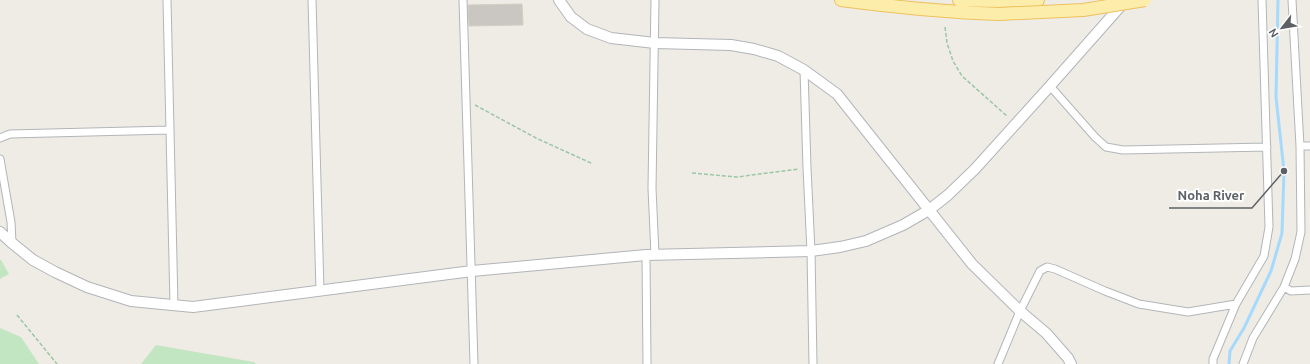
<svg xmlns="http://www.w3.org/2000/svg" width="1310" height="364" font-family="Ubuntu,sans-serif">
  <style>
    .green { fill: #c3e6c2 }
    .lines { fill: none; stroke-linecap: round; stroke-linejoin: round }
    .stream { stroke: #a6dafd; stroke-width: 3 }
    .building { fill: #cac7c2; stroke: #d3cec3 }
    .street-casing { stroke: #b2b6b9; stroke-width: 9 }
    .secondary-casing { stroke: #b1b5b9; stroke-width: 12 }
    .primary-casing { stroke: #efc15e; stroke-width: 14 }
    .path { stroke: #9bc6a6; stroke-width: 1.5; stroke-dasharray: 4 2; stroke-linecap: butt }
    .street { stroke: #fff; stroke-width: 7 }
    .secondary { stroke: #fff; stroke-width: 10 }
    .primary { stroke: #fdedab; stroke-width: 12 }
    .primary-bridge-casing { stroke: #efc15e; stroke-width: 14; stroke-linecap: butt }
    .primary-bridge { stroke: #fdedab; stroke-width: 12 }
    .leader { fill: none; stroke: #5d6165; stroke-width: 1.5 }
    .callout-dot { fill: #5d6165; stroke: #fff; stroke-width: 1.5 }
    .callout-label { font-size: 13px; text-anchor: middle; font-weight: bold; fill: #5d6165; stroke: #fff; stroke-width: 4; stroke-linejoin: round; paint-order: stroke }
  </style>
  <rect width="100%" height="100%" fill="#efece5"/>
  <!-- green -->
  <path class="green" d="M0,260H1L9,274L0,279Z
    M0,328L21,337L39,364H0Z
    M156,345L254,362L256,364H141Z"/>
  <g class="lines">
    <!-- stream -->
    <path class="stream" d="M1229,364L1230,351L1244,328L1271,271L1282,233L1284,171L1276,97L1278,0"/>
  </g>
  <!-- building -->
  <path class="building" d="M522,4L523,25L469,26L468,5Z"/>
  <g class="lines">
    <!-- street casing -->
    <g class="street-casing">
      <path id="street" d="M167,0L174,305
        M312,0L320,291
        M463,0L474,364
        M1292,0L1300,146H1310
        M804,70L807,168L811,251L813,364
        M1050,86L1095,137L1106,147L1123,150L1267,147
        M0,138L10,134L170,130
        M1300,146L1301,232L1295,259L1284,287L1291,291L1310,290
        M0,159L11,222L12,243
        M646,255L647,364
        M655,255L652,188L655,0
        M998,364L1020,311L1040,271L1047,267L1055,269L1105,291L1139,304L1188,312L1236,304L1264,256L1269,227L1262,0
        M1213,364V359L1236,304
        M1243,364L1253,338L1284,287"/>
    </g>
    <!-- secondary casing -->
    <g class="secondary-casing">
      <path id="secondary" d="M559,0L571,17L587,29L611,38L655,43L731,45L754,49L778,56L804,70L837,94L972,264L1020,311L1046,333L1068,358L1071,364
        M0,232L12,243L33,260L55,272L87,287L131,301L193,307L472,271L646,255L811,251L840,247L866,241L903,225L929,210L948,195L975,169L1050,86L1126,0"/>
    </g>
    <!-- primary casing -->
    <g class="primary-casing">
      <path id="primary" d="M841,0C894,7 946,12 999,14
        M959,0L999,1L1038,0"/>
    </g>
    <!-- path -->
    <path class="path" d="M945,27L947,43L953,61L962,76L1008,117
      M475,105L536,138L593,164
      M692,173L737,177L799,169
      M17,315L57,364"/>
    <!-- street -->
    <use href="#street" class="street"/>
    <!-- secondary -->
    <use href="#secondary" class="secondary"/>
    <!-- primary -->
    <use href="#primary" class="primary"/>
    <!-- primary-bridge casing -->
    <g class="primary-bridge-casing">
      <path id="primary-bridge" d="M999,14L1083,10L1145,0"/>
    </g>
    <!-- primary-bridge -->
    <use href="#primary-bridge" class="primary-bridge"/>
  </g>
  <!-- callouts -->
  <path class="leader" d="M1284 171L1252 208H1169"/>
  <circle class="callout-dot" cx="1284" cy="171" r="4"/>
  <g class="callout-label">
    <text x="1211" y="200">Noha River</text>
  </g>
  <!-- north arrow -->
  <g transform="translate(1282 28) rotate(239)" stroke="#ffffff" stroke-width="3" paint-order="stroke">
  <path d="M0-3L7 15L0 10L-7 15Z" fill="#5d6165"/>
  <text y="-6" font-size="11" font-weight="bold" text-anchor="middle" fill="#5d6165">N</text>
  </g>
</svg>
